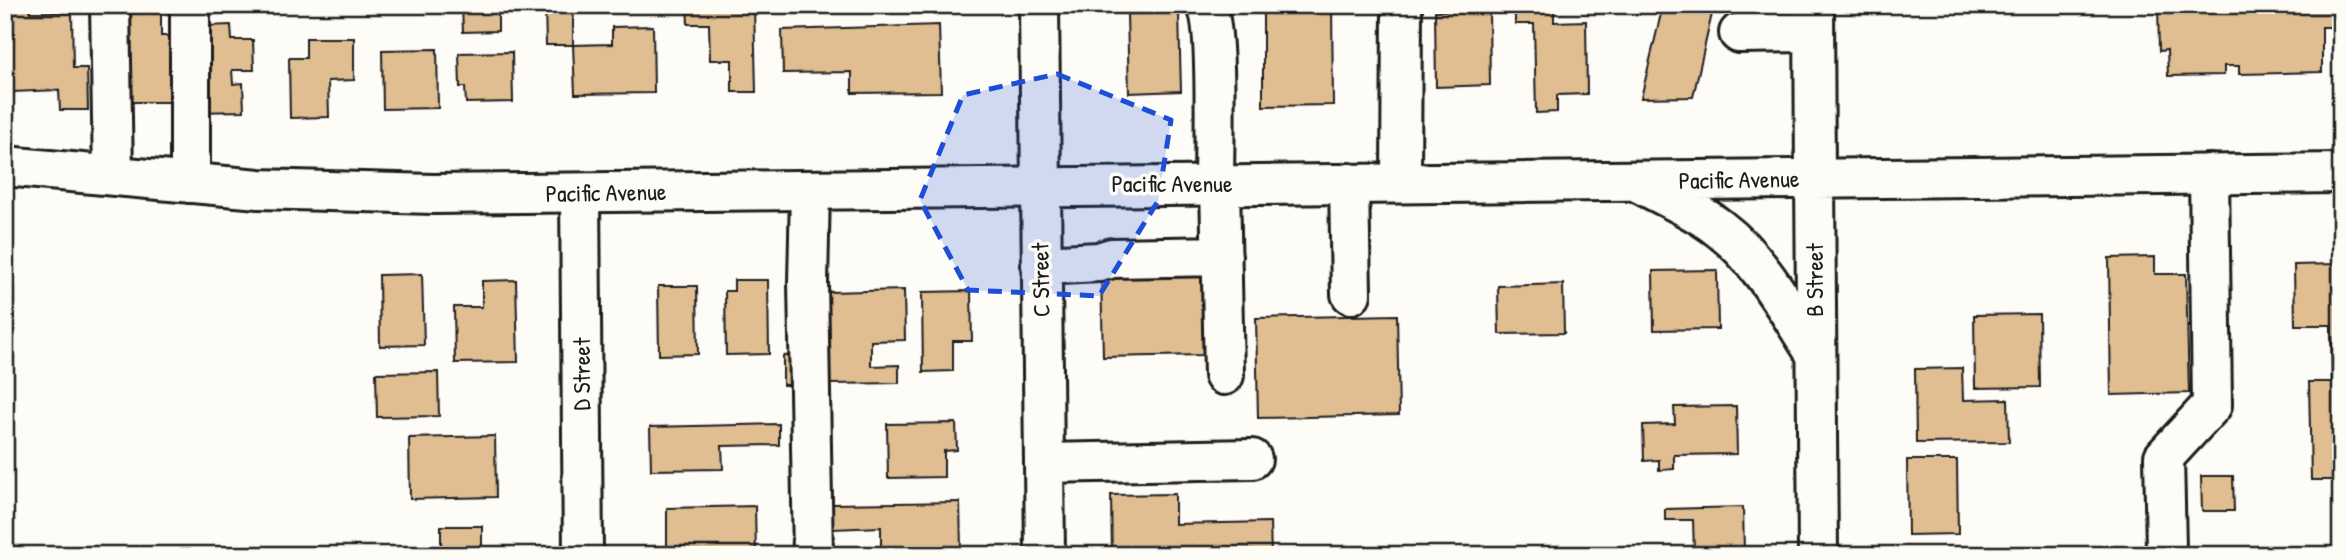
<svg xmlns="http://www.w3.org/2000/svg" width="2346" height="560" font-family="'Patrick Hand',sans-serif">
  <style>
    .building { fill: #e1bd92; stroke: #1c1c1c; stroke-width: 2 }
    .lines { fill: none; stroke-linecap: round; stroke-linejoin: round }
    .minor-casing { stroke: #1c1c1c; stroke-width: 44 }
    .major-casing { stroke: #1c1c1c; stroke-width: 44 }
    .minor { stroke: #fdfcf7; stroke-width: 38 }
    .major { stroke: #fdfcf7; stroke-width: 38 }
    .marked { fill: #1d4ed8; fill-opacity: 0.2; stroke: #1d4ed8; stroke-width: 5; stroke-dasharray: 14 9; stroke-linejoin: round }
    .labels { text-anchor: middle; stroke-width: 7; stroke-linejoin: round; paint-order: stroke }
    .street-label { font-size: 24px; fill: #1c1c1c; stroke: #fdfcf7 }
  </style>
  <rect width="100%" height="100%" fill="#fdfcf7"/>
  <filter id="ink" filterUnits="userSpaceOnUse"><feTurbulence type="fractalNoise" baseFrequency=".0143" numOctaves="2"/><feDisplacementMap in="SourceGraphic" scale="14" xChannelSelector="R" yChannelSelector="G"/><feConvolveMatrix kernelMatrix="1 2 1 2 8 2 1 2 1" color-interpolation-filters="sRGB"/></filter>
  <g filter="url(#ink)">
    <!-- building -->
    <path class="building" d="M11,5H30V12H72L73,68H87L88,110H60L59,90L12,92Z
      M124,5H161V36H170L172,102H123Z
      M462,5H498V31L463,32Z
      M545,5H573V45H546Z
      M687,5H754L756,92H732V60H710L709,24H688Z
      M1263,5H1332L1333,105L1263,106Z
      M1515,5H1554V22L1586,21L1587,94L1557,95V112L1536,113L1534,24H1515Z
      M1663,5H1714L1693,97L1641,98Z
      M2158,5H2341V27H2322V72L2239,74V66H2224V75L2168,76L2167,50L2159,51Z
      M1489,10L1490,85L1436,87L1435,11Z
      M1179,13L1181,91L1129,93L1127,14Z
      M231,25L232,40H253L254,70H232L233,84L243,83L244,111L194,112L206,26Z
      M939,25L941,92L852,93V72L783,73L782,30Z
      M653,26L654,93L575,94L573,45L612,44V27Z
      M306,38H354V80L328,81L329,117L290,118L289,58H306Z
      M437,49L438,108L383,109L382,50Z
      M512,52L513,102L466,103L465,87H460L459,53Z
      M2155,257V274H2186L2189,393L2111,395L2109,258Z
      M2337,264L2338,306H2341V480H2311L2309,382H2332L2331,325H2295L2294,265Z
      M1717,270L1718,329L1654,330L1653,271Z
      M1203,271L1204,355L1103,357L1101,273Z
      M422,274L424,345L380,346L379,275Z
      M516,280L518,362L455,363L454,307H482V281Z
      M734,280H768L769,354L726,355L725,291H734Z
      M1563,284L1564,333L1499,334L1498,286Z
      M658,286H697L698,354L659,355Z
      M904,290L905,340L871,341V366L899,365V383L829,384V292Z
      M971,291L972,341H953V371L923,372L922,292Z
      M2039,314L2040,387L1975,388L1974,315Z
      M1397,315L1399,415L1258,418L1256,318Z
      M800,355L801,385H783V356Z
      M1962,368L1963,400L2008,399L2009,442L1916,443L1915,369Z
      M438,372L439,416L377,417L376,373Z
      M1736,406L1737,454L1674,455V469L1659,470V460L1644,461L1643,425L1675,424L1674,407Z
      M956,423L957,450L944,451V477L888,478L887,424Z
      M779,424V445L722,446L723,469L651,470L650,427Z
      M495,436L496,497L410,499L409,438Z
      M1907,460H1957L1958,534L1908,535Z
      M2201,476H2233L2234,511H2202Z
      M1175,494V524L1270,522L1271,555H1112L1111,495Z
      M960,502L961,550L881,551V527L833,529V504Z
      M755,506L756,555H667V508Z
      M1743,507L1744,552L1694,553L1693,520H1665V509Z
      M441,526H482V555H441Z"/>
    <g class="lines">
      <!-- minor casing -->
      <g class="minor-casing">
        <path id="minor" d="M110,5L113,175
          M190,5V183
          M1039,5L1045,555
          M1206,5C1218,25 1214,152 1214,184
          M1814,5L1815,179
          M1739,33L1814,32
          M1401,182L1402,5
          M1349,183L1351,294
          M1220,184L1224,375
          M810,190L808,283L813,555
          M580,194L583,555
          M1041,265L1099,262L1112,258L1222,256
          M1044,463L1252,459
          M2166,549L2164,457L2212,405L2209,174"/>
      </g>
      <!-- major casing -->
      <g class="major-casing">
        <path id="major" d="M5,166L259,189L433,194L2341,173
          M1815,179L1818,555
          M1639,183C1666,197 1696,210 1720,229C1761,260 1787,310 1815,353"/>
      </g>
      <!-- minor -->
      <use href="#minor" class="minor"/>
      <!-- major -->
      <use href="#major" class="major"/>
    </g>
  </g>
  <!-- marked area -->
  <path class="marked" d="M1057,74L1171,120L1158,201L1099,296L968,290L920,200L963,95Z"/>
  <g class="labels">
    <!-- street labels -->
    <g class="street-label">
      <text transform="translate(1739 180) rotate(-1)" y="8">Pacific Avenue</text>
      <text x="1172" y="192">Pacific Avenue</text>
      <text transform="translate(606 193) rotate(-1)" y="8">Pacific Avenue</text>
      <text transform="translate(1041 280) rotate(-91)" y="8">C Street</text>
      <text transform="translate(1815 280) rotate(-90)" y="8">B Street</text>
      <text transform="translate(582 374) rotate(-90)" y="8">D Street</text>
    </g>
  </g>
  <!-- margin -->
  <rect width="2346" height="560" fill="none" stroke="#fdfcf7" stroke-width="28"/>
  <rect x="14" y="14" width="2318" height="532" fill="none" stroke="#1c1c1c" stroke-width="2.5" filter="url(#ink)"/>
</svg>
